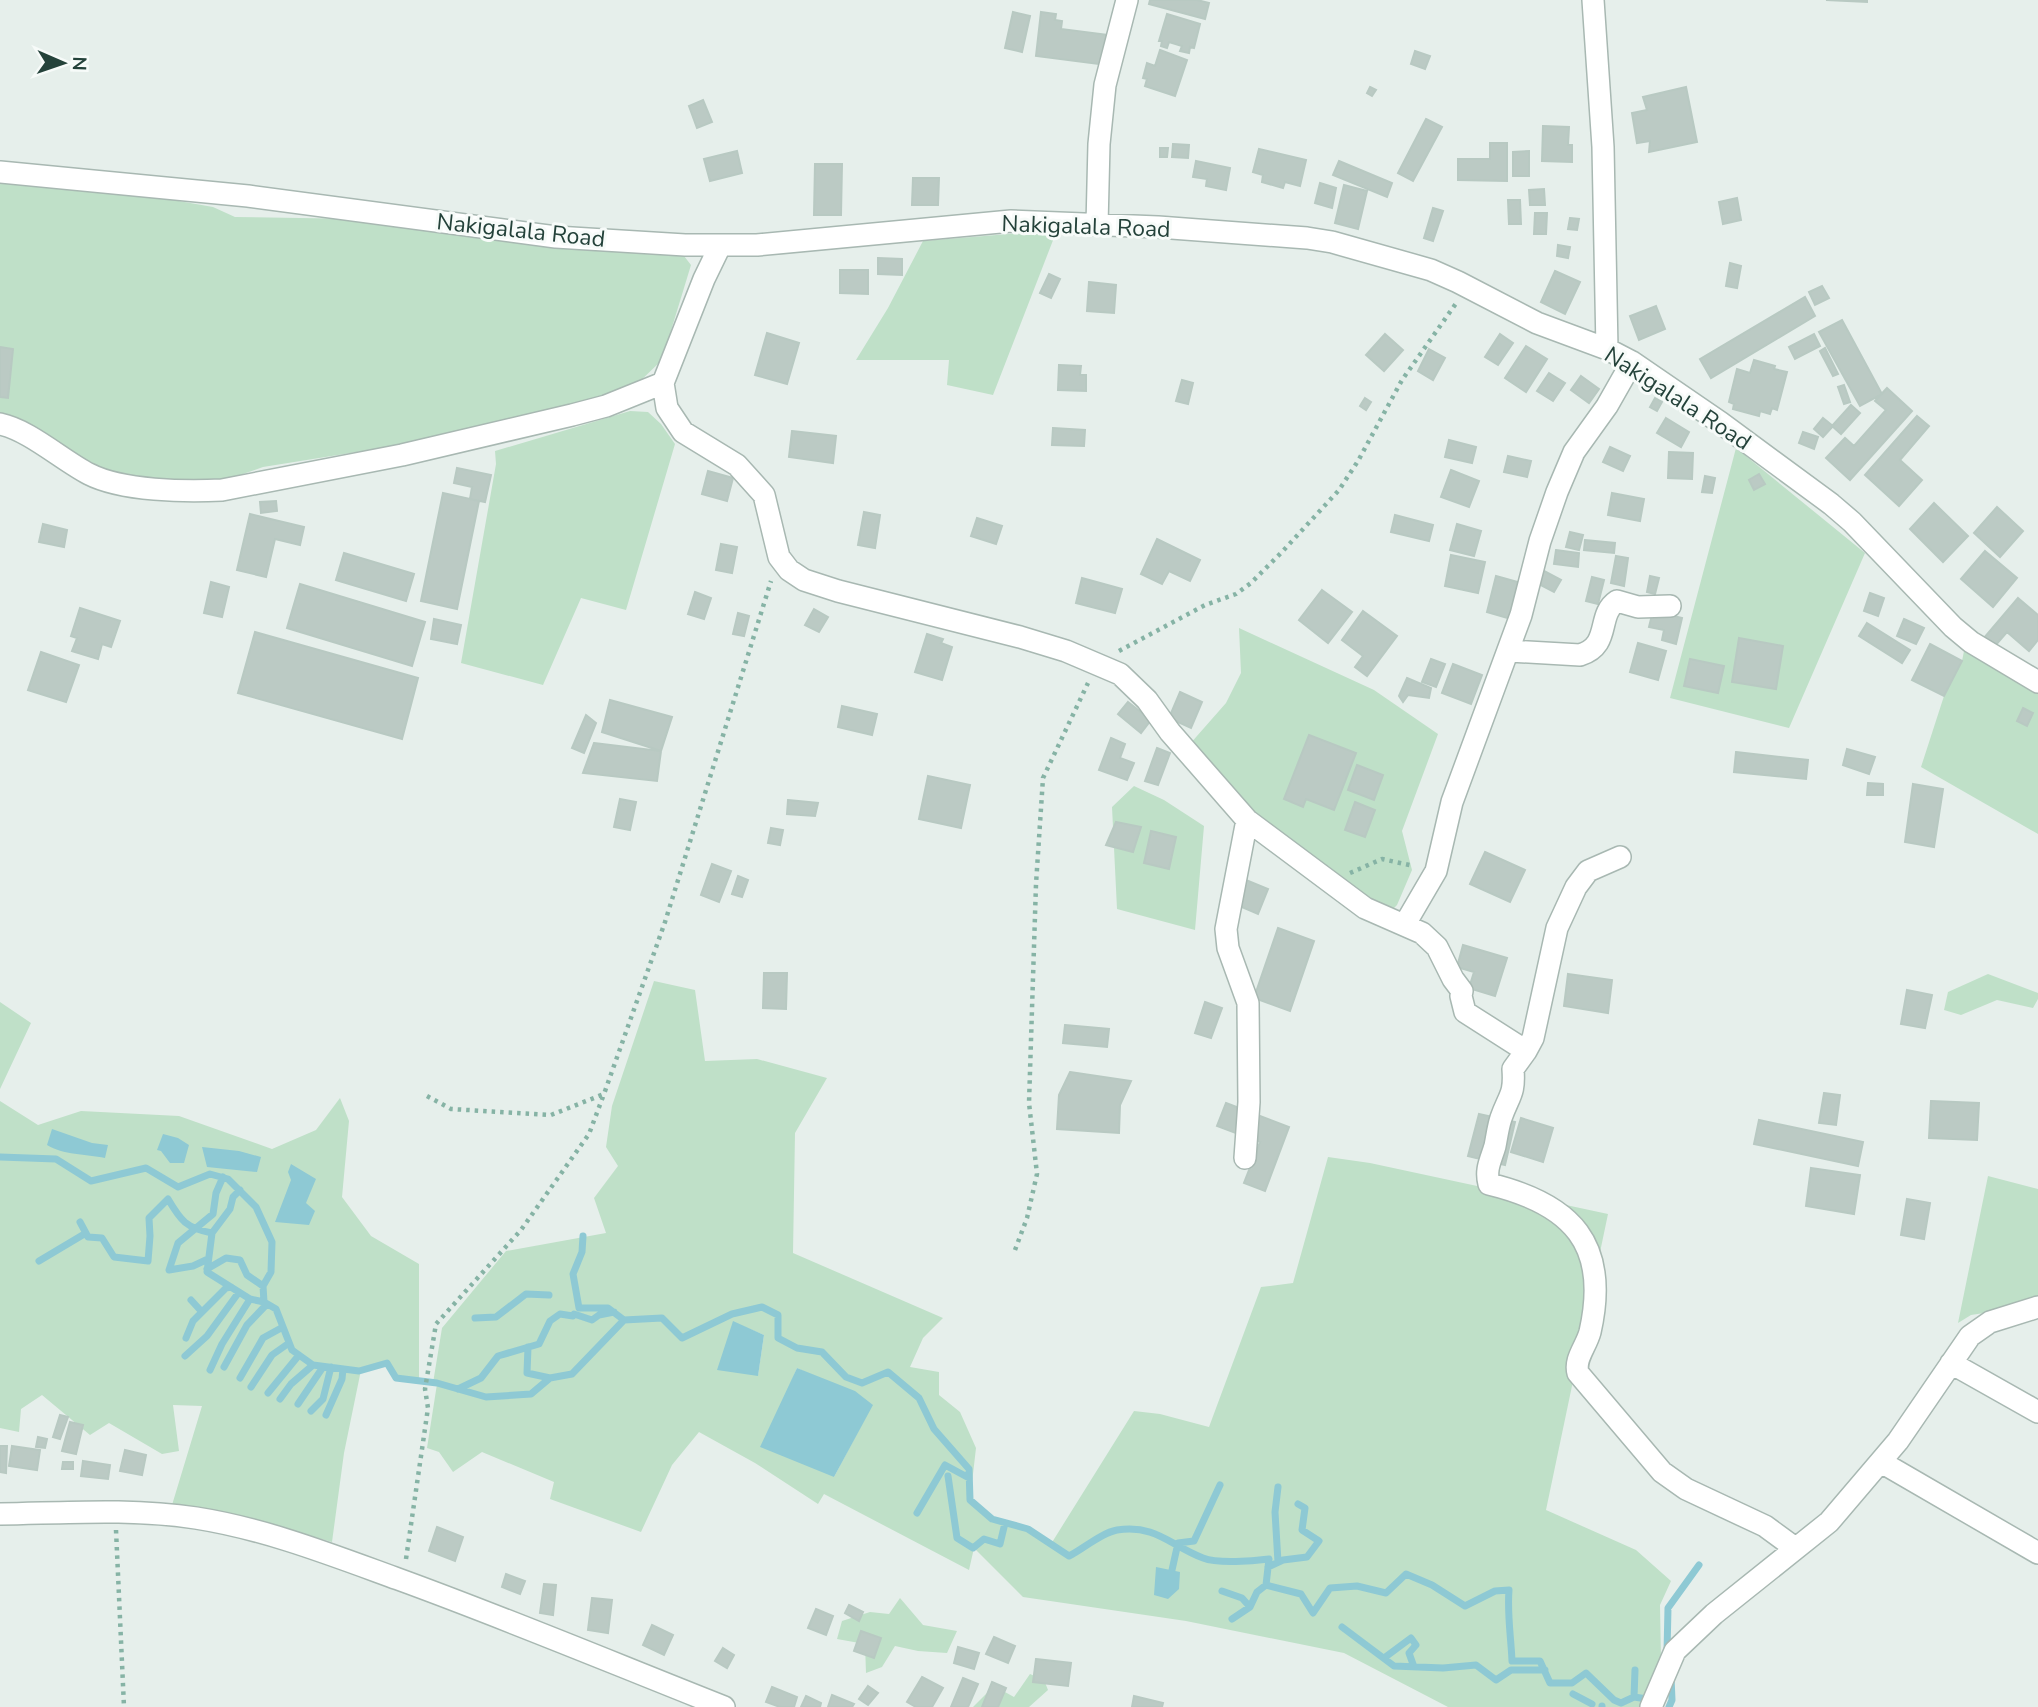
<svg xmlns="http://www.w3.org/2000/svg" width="2038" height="1707" font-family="'Nunito Sans',sans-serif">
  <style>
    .green { fill: #bfe0c8; fill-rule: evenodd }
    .water { fill: #8ec9d4 }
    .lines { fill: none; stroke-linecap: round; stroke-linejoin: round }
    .stream { stroke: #8ec9d4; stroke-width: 7 }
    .building { fill: #bbcac4; stroke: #b8c9c2; stroke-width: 2 }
    .minor-casing { stroke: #a8b8b2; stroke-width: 24 }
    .path { stroke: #86b3a5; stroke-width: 4.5; stroke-dasharray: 3.5 5; stroke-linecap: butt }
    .minor { stroke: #fff; stroke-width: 21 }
    .labels { text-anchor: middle; stroke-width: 6; stroke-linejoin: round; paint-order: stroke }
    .street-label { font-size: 23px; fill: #24423a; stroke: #f7fbf9 }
  </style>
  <rect width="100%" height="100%" fill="#e6efeb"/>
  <!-- green -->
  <path class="green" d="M0,176L116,190L213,207L235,217L361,219L684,256L691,265L662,360L635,386L601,404L419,442L263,467L206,487L97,475L0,417Z
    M1057,230L993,395L947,385L949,360H856L888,308L923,241Z
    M630,411L648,412L661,424L675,444L626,610L581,598L543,685L461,663L496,464L495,451Z
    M1736,448L1865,553L1789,728L1670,698Z
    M1239,628L1374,690L1438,734L1402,831L1412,870L1397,905L1386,916L1320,871L1182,753L1226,703L1241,673Z
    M1965,646L2038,687V834L1921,767L1944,696L1962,661Z
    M1134,786L1164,800L1204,826L1195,930L1117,909L1112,807Z
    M1988,974L2038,993V999L2033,1008L1997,1000L1961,1015L1944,1010L1948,992Z
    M654,981L695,990L705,1061L757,1059L827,1078L795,1133L793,1253L943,1318L923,1338L910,1367L939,1372V1395L960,1412L976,1448L970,1500L992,1519L1028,1529L1051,1544L1134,1411L1160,1414L1209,1427L1261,1287L1293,1283L1328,1157L1370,1163L1608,1214L1546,1510L1636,1550L1671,1581L1660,1605L1661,1661L1641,1707H1448L1344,1653L1186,1621L1023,1597L974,1548L969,1570L824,1494L818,1504L755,1463L699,1432L672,1465L641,1532L550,1499L554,1482L482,1452L453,1472L439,1452L427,1448L437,1384L433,1383L442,1328L506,1251L606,1233L594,1198L618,1166L606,1147L612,1106ZM733,1322L764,1335L758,1375ZM797,1368L872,1405L834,1477L785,1397Z
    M0,1002L31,1023L0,1089Z
    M340,1098L349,1121L342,1197L371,1236L419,1264V1381L396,1378L387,1363L361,1370L344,1453L332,1542L234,1514L172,1505L202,1406L173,1405L179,1451L162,1454L109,1423L90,1435L42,1395L21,1409L19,1432L0,1428V1101L38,1125L81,1111L179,1116L272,1149L316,1130Z
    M1988,1176L2038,1189V1305L1971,1315L1958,1323Z
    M900,1598L923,1625L957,1631L947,1653L918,1651L895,1646L882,1667L866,1673L865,1644L837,1639L842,1621L870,1612L889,1614Z
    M1030,1674L1044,1680L1048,1690L1029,1707H973L994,1686L1014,1697Z"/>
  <!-- water -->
  <path class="water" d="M52,1129L92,1143L108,1145L105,1158C86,1154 63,1155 47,1145Z
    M163,1134L178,1138L189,1145L184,1163H170L161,1151L157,1150Z
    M202,1147L239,1151L261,1157L257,1172L207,1167Z
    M291,1164L316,1179L306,1203L315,1211L309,1225L275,1222L291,1180L288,1172Z
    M733,1321L764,1335L758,1376L717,1370Z
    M797,1368L855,1391L873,1405L834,1477L760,1447Z
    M1156,1567L1180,1572L1179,1589L1168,1599L1154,1595Z"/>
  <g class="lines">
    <!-- stream -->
    <path class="stream" d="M0,1157L56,1159L91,1181L146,1168L178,1187L210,1174L228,1179L256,1207L272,1242L271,1272L263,1286L264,1302L276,1309L292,1350L313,1365L359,1371L387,1363L396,1378L437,1383L486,1397L531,1394L550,1378L572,1374L624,1320L662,1318L682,1338L732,1314L762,1307L778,1315V1338L797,1348L822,1352L846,1377L862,1383L888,1372L919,1398L934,1429L969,1469L970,1500L992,1519L1028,1529L1069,1556C1083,1549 1101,1533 1117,1530C1156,1524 1171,1546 1203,1558C1218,1564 1253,1561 1269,1559L1266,1585L1301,1594L1313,1613L1330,1588L1357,1586L1386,1593L1406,1574L1432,1585L1465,1606L1495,1591L1509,1590C1507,1614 1511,1637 1512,1661H1540L1550,1683H1572L1586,1673L1614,1700L1621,1703L1634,1697L1647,1699
      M80,1222L88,1237L102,1238L114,1257L148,1261L150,1236L149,1218L168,1199C181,1221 186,1228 212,1233L230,1209L233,1197L240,1190
      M212,1233L207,1272L250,1299L264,1302
      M583,1236L582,1252L573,1274L579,1308H608L624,1320
      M208,1259L193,1266L169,1270L178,1243L213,1214L216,1193L223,1177
      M39,1261L86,1233
      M207,1269L226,1258L240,1260L247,1275L263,1286
      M191,1300L202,1312
      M475,1318L496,1317L526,1294L549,1295
      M186,1338L193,1321L226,1288L231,1287
      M528,1347L527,1373L550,1378
      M185,1356L207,1336L239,1292
      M224,1367L247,1325L267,1304
      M210,1370L222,1344L250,1299
      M240,1378L263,1338L283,1327
      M251,1387L272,1355L289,1343
      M458,1389L481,1378L498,1356L539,1344L550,1321L560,1314L573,1316L574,1314L592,1320L599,1315L614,1312
      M268,1393L299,1355
      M280,1399L291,1384L313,1365
      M298,1404L323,1367
      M311,1411L323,1399L331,1367
      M326,1415L342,1379L343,1369
      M948,1476L957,1538L973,1548L984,1539L1000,1544L1005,1523
      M1278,1487L1275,1512L1278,1562
      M917,1513L945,1465L969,1478
      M1268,1567L1283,1560L1307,1557L1319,1541L1302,1530L1305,1508L1298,1504
      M1172,1570L1178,1543L1194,1541L1220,1485
      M1222,1591L1242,1598L1250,1607
      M1232,1619L1250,1607L1257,1592L1266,1585
      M1342,1627L1394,1666L1443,1668L1476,1665L1496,1680L1511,1670H1545
      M1667,1652L1668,1608L1699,1565
      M1384,1658L1411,1638L1416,1645L1409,1653L1414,1667
      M1573,1694L1592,1704
      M1634,1697L1635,1670
      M1602,1707V1706
      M1669,1707L1672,1700L1671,1677"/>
  </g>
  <!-- building -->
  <path class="building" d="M1150,0H1197L1209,3L1205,19L1149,4Z
    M1826,0H1867V2Z
    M1013,12L1030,16L1022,52L1005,48Z
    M1041,12L1056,14L1055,20L1062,21L1061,29L1109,35L1106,65L1036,56Z
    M1167,14L1200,24L1194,48L1190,47L1189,53L1180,51L1182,46L1169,42L1167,48L1161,46L1162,41H1159Z
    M1160,50L1187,60L1175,96L1145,86L1147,79L1143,78L1147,63L1155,66Z
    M1415,51L1430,56L1425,69L1411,64Z
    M1370,87L1376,90L1372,96L1367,93Z
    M1686,87L1697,142L1649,152L1650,141L1637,143L1632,113L1647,110L1643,97Z
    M703,100L712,122L697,128L689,106Z
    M1426,119L1442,127L1413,181L1398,173Z
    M1543,126L1569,127L1568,145H1572V162L1542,161Z
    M1490,143H1507V181L1458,180V159H1490Z
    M1173,144L1189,145L1188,158L1172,157Z
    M1160,148H1168L1167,157H1160Z
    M1259,149L1306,160L1300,186L1285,182L1283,188L1262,182L1263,175L1253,172Z
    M737,151L742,173L710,181L704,159Z
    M1529,151V176H1513V152Z
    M1196,161L1230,168L1226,190L1206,186L1207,179L1193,177Z
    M1339,161L1392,183L1387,197L1333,175Z
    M815,164H842L841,215H814Z
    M913,178H939L938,205H912Z
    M1320,183L1336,188L1332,208L1315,203Z
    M1344,185L1367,191L1358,229L1335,223Z
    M1544,189L1545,205H1530L1529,190Z
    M1737,198L1741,220L1723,224L1719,202Z
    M1508,200H1520L1521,224H1509Z
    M1433,208L1443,211L1433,241L1424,238Z
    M1535,213H1547L1546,234H1534Z
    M1570,218L1579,219L1577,230L1568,229Z
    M1558,245L1570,247L1568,258L1557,256Z
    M878,258L902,259V275L878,274Z
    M1730,263L1741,266L1737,288L1726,286Z
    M840,270H868V294L840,293Z
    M1555,271L1580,282L1565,314L1541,302Z
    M1049,274L1060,279L1051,298L1040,293Z
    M1089,282L1116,285L1114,313L1087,311Z
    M1822,286L1829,298L1815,305L1809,292Z
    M1805,297L1815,316L1711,378L1700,359Z
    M1656,306L1665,329L1639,340L1630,316Z
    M1842,320L1882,394L1860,406L1819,332Z
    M767,333L799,343L787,384L755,375Z
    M1385,334L1403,350L1384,371L1366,355Z
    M1500,334L1513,343L1498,365L1485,357Z
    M1814,334L1820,346L1795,359L1789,347Z
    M1526,346L1547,359L1526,392L1505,378Z
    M0,347L13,349L8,398L0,397Z
    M1825,348L1838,374L1833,376L1820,351Z
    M1429,349L1445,358L1433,380L1418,371Z
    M1754,360L1775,366L1774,369L1787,372L1777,410L1772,408L1770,414L1760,411L1759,416L1733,409L1734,404L1729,402L1737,369L1750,373Z
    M1059,365L1081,366L1080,375H1086V391L1058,390Z
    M1549,373L1565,383L1553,401L1537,391Z
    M1581,376L1599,389L1589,403L1571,390Z
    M1182,380L1193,383L1188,404L1176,401Z
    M1844,385L1850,402L1844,404L1838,387Z
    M1887,388L1912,411L1850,480L1826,458L1845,438L1854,446L1886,410L1875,401Z
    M1365,398L1371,402L1366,410L1360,406Z
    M1655,398L1662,402L1657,411L1650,407Z
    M1851,405L1860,413L1841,434L1832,426Z
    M1917,416L1929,426L1900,460L1922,480L1899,506L1865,475Z
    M1666,418L1689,432L1681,447L1657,433Z
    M1823,418L1833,426L1823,437L1814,429Z
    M1053,428L1085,430L1084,446L1052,445Z
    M792,431L836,436L833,463L789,457Z
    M1803,432L1818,437L1814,449L1799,443Z
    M1449,440L1476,447L1472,463L1445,457Z
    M1610,447L1630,456L1623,471L1603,462Z
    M1669,452L1693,453L1692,479L1668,478Z
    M1508,456L1531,461L1527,477L1504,472Z
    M457,468L491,475L485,502L470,499L472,487L454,483Z
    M1451,470L1479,481L1469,507L1441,497Z
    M708,471L733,478L727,501L702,494Z
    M1759,474L1765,484L1754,490L1749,480Z
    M1705,476L1715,478L1712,493L1702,492Z
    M443,493L479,501L457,609L421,601Z
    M1612,493L1644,499L1640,521L1608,515Z
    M276,501L277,511L261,513L260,502Z
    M1934,503L1968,536L1943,562L1910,529Z
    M1997,507L2023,531L2000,557L1974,533Z
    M864,512L880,515L875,548L858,545Z
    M250,514L304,527L300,545L275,539L266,577L237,570Z
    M1395,515L1433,525L1429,541L1391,532Z
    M977,518L1002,526L996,544L971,536Z
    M43,524L67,530L64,547L39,542Z
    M1457,524L1481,531L1474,556L1450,550Z
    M1570,532L1583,535L1579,550L1566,547Z
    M1157,539L1200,560L1190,581L1169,571L1162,584L1141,574Z
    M1585,540L1615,543L1614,553L1584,550Z
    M721,544L737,547L732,573L716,570Z
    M1556,550L1579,553L1578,567L1554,564Z
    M1985,551L2017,578L1993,607L1961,579Z
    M344,553L414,574L406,601L336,580Z
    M1451,555L1485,562L1478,593L1445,586Z
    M1616,556L1628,558L1624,586L1611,583Z
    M1544,571L1561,580L1554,592L1537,583Z
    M1496,576L1521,583L1511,619L1487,612Z
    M1650,576L1659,578L1655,594L1647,592Z
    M1592,577L1604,580L1598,604L1586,601Z
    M1082,578L1122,589L1115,613L1076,603Z
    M211,582L229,587L222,617L204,613Z
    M300,584L425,622L412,666L287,628Z
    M1322,590L1352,612L1328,643L1299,620Z
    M695,592L711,598L704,619L688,614Z
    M1870,593L1884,598L1878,616L1864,611Z
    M2018,598L2038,615V640L2029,651L2007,632L1994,647L1984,638Z
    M80,608L120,621L111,647L102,644L98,659L72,651L77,638L71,636Z
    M814,609L828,617L819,632L805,625Z
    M1363,611L1397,636L1367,676L1355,667L1363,656L1342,640Z
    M1653,611L1682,618L1676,644L1662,640L1664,630L1649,627Z
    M738,613L749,616L744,636L733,634Z
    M434,619L461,625L457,644L431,639Z
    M1904,619L1924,628L1916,644L1897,636Z
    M1867,623L1910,650L1902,663L1859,636Z
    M255,632L418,678L402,739L238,693Z
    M927,634L943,639L941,643L952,647L942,680L915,672Z
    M1739,638L1783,646L1776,689L1732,682Z
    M1638,643L1666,651L1658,680L1630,672Z
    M1930,644L1962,661L1944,696L1912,680Z
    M41,652L79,665L66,702L28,690Z
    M1431,659L1445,664L1436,687L1422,682Z
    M1690,659L1724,666L1718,693L1684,686Z
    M1453,664L1482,675L1471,704L1442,693Z
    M1407,678L1431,688L1429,698L1408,695L1403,702L1399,696Z
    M1180,692L1202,702L1191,728L1169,718Z
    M610,700L672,717L661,751L602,732Z
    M1128,702L1151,720L1141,733L1118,714Z
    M842,706L877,714L872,735L838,727Z
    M2023,708L2033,713L2027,726L2017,721Z
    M586,715L596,723L584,753L572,748Z
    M1309,735L1356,753L1334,810L1306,799L1303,807L1284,799Z
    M1111,738L1125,744L1120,758L1134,763L1127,780L1099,770Z
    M594,743L661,751L657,781L583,773Z
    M1157,748L1170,753L1158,785L1145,781Z
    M1847,749L1875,757L1869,774L1843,765Z
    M1736,752L1808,760L1806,779L1734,772Z
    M1357,765L1383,775L1374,800L1348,790Z
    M928,776L970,785L961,828L919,819Z
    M1868,783L1883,784V795H1867Z
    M1913,784L1943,789L1934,847L1905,842Z
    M620,799L636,802L630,830L614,827Z
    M788,800L818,803L815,816L787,814Z
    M1355,802L1375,810L1365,837L1345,830Z
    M1116,822L1141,827L1133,852L1106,845Z
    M771,828L783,830L780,845L768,843Z
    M1151,831L1176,837L1169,869L1144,863Z
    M1485,852L1525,870L1510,902L1470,884Z
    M712,864L731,871L719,902L701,895Z
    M738,876L748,880L742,897L732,894Z
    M1241,878L1268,889L1258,914L1230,902Z
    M1278,928L1314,941L1290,1011L1254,998Z
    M1463,945L1507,958L1495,996L1469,988L1474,972L1457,967Z
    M764,973H787L786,1009L763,1008Z
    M1568,974L1612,980L1608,1013L1564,1006Z
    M1907,990L1932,995L1925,1028L1901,1024Z
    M1205,1002L1222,1008L1211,1038L1195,1033Z
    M1065,1025L1109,1029L1107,1047L1063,1043Z
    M1070,1072L1131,1081L1120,1105L1119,1133L1057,1129L1059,1095Z
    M1824,1093L1840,1095L1836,1125L1819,1123Z
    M1931,1101L1979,1103L1977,1140L1929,1138Z
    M1226,1103L1289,1127L1265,1191L1244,1183L1260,1142L1217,1126Z
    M1479,1114L1515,1122L1505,1165L1468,1156Z
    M1521,1118L1553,1128L1543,1162L1511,1152Z
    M1759,1120L1863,1142L1858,1166L1754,1144Z
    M1811,1168L1860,1175L1854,1214L1806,1206Z
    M1907,1199L1930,1203L1924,1239L1901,1235Z
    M60,1415L68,1417L60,1439L53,1437Z
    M70,1422L83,1425L76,1454L62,1451Z
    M38,1437L47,1439L45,1448L36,1447Z
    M0,1446H7L6,1473L0,1472Z
    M12,1446L40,1450L37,1470L9,1466Z
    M125,1450L146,1455L142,1475L120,1471Z
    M83,1461L110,1465L108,1479L81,1476Z
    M63,1462H73V1469H62Z
    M437,1527L463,1537L455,1561L429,1551Z
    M506,1574L525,1581L520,1594L502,1587Z
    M544,1584L556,1585L553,1615L540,1613Z
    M592,1598L612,1600L608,1633L588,1630Z
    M849,1605L863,1612L859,1621L845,1613Z
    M816,1609L833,1616L826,1635L808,1628Z
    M652,1625L673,1635L664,1655L643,1645Z
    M861,1631L881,1638L874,1658L854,1651Z
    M994,1637L1015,1646L1008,1663L986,1654Z
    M958,1647L979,1653L974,1669L954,1663Z
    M723,1648L734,1655L727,1668L715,1661Z
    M1036,1659L1071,1663L1068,1686L1033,1682Z
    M922,1677L943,1688L932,1707H916L907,1702Z
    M963,1678L978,1684L968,1707H951Z
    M992,1682L1006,1688L998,1707H982Z
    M868,1686L878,1693L868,1705L859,1699Z
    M772,1687L797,1697L794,1707H780L766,1702Z
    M832,1695L854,1704L852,1707H828Z
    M806,1696L821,1703L820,1707H801Z
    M1134,1696L1163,1703L1162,1707H1132Z"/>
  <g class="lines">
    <!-- minor casing -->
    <g class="minor-casing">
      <path id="minor" d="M1593,0L1603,147L1607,349
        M0,172L248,196L556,237L685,245H757L1011,221L1158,227L1307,238L1332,242L1431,270L1458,282L1537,323L1607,349L1632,362L1721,423L1831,504L1852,522L1953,627L1971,642L2038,682
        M1097,225L1099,144L1105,85L1127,0
        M720,246L704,279L663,383L667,408L683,432L737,465L764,495L779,557L789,570L804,580L838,591L1020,637L1066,651L1120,674L1147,700L1170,732L1247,820L1365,908L1422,933L1437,947L1453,979L1462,991L1461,996L1465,1012L1526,1051L1513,1069C1515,1095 1509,1095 1501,1118C1498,1127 1497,1136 1495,1146C1491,1160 1485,1169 1489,1184C1572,1204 1610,1244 1590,1332C1586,1347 1574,1359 1578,1373L1662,1472L1686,1489L1765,1526L1795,1548
        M0,424C29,430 62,460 89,474C122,491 186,492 222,490L402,455L572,415L606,406L663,383
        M1509,651L1580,655C1612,645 1596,615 1617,601L1638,607L1670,606
        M1405,924L1436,871L1452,802L1521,615L1540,541L1557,492L1574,452L1607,406L1632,362
        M1526,1051L1533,1038L1557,928L1576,887L1588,871L1620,857
        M1245,1158L1249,1102L1248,1003L1228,948L1226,929L1247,820
        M1951,1363L2038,1412
        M1881,1462L2038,1553
        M0,1514C65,1513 131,1508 196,1518C266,1529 332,1555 398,1579C508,1619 615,1664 724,1707
        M1651,1707L1675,1651L1714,1614L1829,1522L1898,1441L1970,1336L1990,1322L2038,1307"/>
    </g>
    <!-- path -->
    <path class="path" d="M1119,651L1205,605L1236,594L1251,583L1282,552L1339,490L1358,461L1402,380L1457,302
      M1350,873L1382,859L1414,866
      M427,1096L451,1109L551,1115L604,1094L665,922L771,581
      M1015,1250L1027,1218L1037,1174L1029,1103L1036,884L1043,778L1088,683
      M116,1530L124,1707
      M406,1559L428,1408L425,1389L436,1324L521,1230L589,1134L604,1094"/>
    <!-- minor -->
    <use href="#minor" class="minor"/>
  </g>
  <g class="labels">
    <!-- street labels -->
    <g class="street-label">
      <text transform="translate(1086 226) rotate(2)" y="8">Nakigalala Road</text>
      <text transform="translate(521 230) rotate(6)" y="8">Nakigalala Road</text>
      <text transform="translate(1678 398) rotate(33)" y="8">Nakigalala Road</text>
    </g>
  </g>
  <!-- north arrow -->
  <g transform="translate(63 63) rotate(92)" stroke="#f7fbf9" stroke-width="5" paint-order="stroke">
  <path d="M0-5L12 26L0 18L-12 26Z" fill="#24423a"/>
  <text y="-10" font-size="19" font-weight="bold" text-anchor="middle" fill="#24423a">N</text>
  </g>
</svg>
